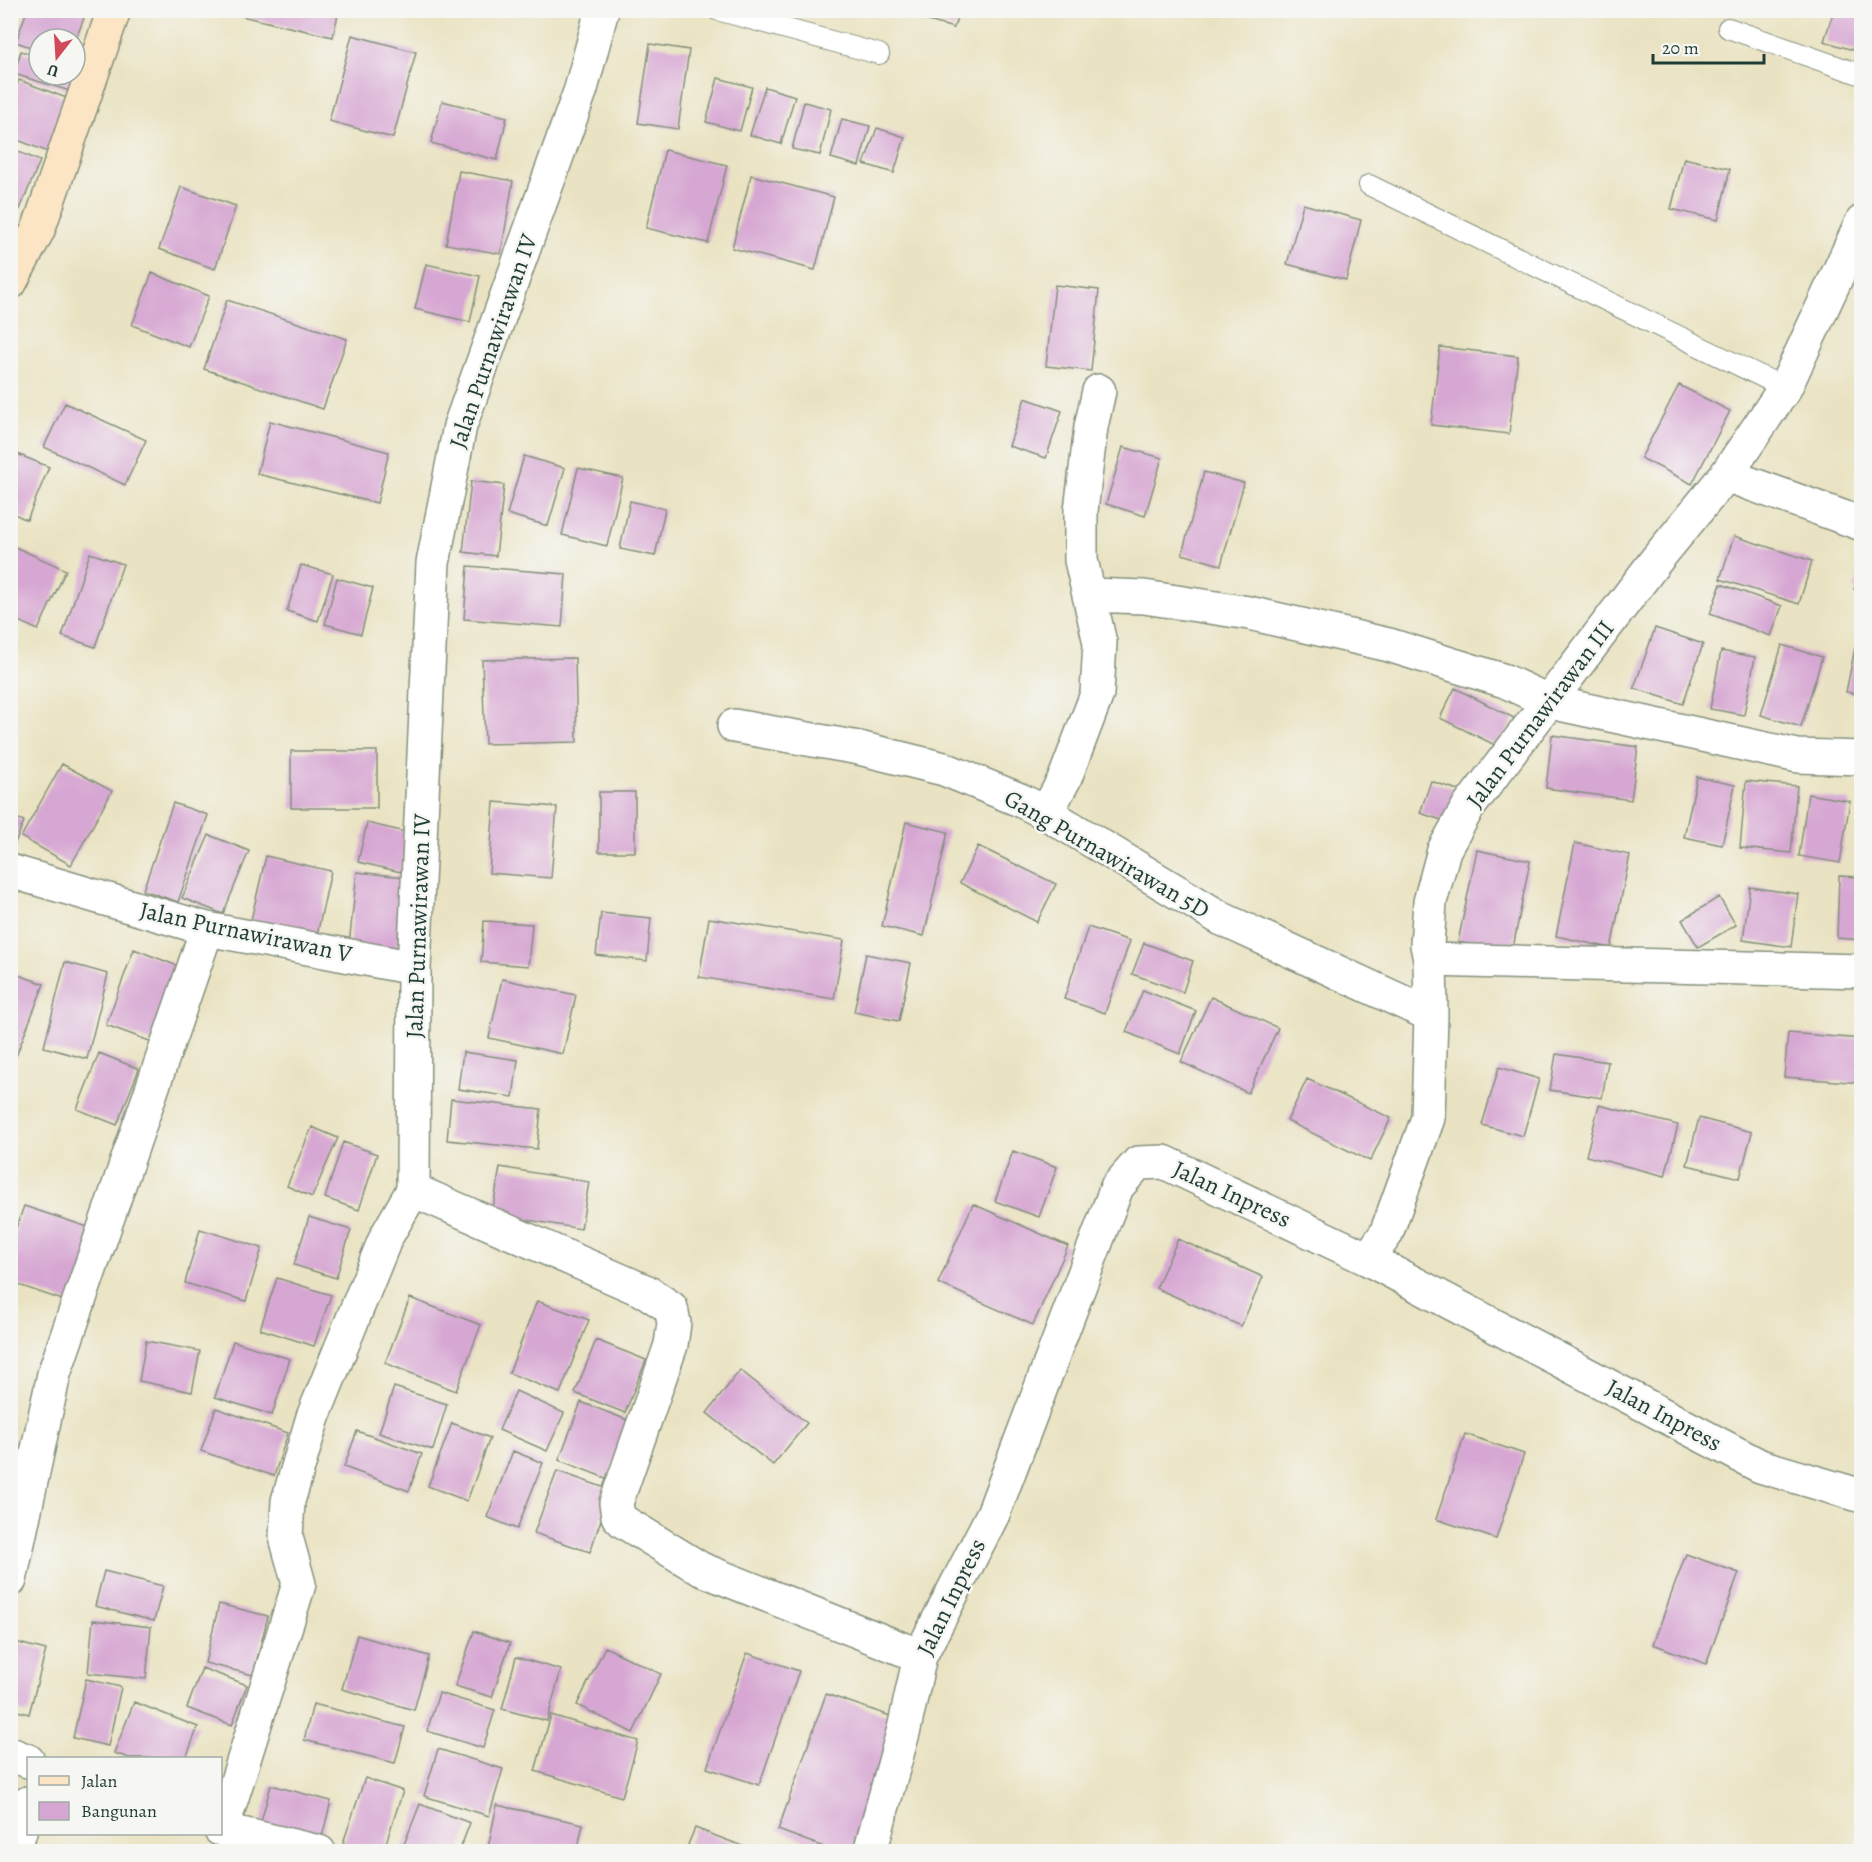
<svg xmlns="http://www.w3.org/2000/svg" width="1872" height="1862" font-family="Alegreya,serif">
  <style>
    .building { fill: #d7a7d3 }
    .lines { fill: none; stroke-linecap: round; stroke-linejoin: round }
    .lane-casing { stroke: #84907c; stroke-width: 22 }
    .street-casing { stroke: #84907c; stroke-width: 36 }
    .secondary-casing { stroke: #84907c; stroke-width: 36 }
    .lane { stroke: #fff; stroke-width: 20 }
    .street { stroke: #fff; stroke-width: 33 }
    .secondary { stroke: #fce5c4; stroke-width: 33 }
    .labels { text-anchor: middle; stroke-width: 5; stroke-linejoin: round; paint-order: stroke }
    .street-label { font-size: 24px; fill: #1f3d34; stroke: #f6f6f2 }
  </style>
  <rect width="100%" height="100%" fill="#f6f6f2"/>
  <filter id="ink" filterUnits="userSpaceOnUse"><feTurbulence type="fractalNoise" baseFrequency=".0167" numOctaves="2"/><feDisplacementMap in="SourceGraphic" scale="12" xChannelSelector="R" yChannelSelector="G"/><feConvolveMatrix kernelMatrix="1 2 1 2 8 2 1 2 1" color-interpolation-filters="sRGB"/></filter>
  <filter id="wash" filterUnits="userSpaceOnUse"><feTurbulence type="fractalNoise" baseFrequency=".008" numOctaves="4" result="noise"/><feDisplacementMap in="SourceGraphic" scale="24" xChannelSelector="R" yChannelSelector="G"/><feGaussianBlur stdDeviation="1.35" result="paint"/><feColorMatrix in="noise" values="0 0 0 0 0 0 0 0 0 0 0 0 0 0 0 0 0 1.4 0 .05"/><feComposite in="paint" operator="in"/></filter>
  <g filter="url(#wash)">
    <rect width="100%" height="100%" fill="#eae3c3"/>
    <g id="blocks">
      <!-- building -->
      <path class="building" d="M27,10H87L76,39H39V50L16,42Z
        M242,10H339L333,37L241,16Z
        M888,10H959L954,28Z
        M1834,10H1862V53L1824,41Z
        M352,35L416,52L393,138L329,121Z
        M650,44L689,50L678,129L638,123Z
        M21,51L39,57V75H75V69H77L70,91L14,74Z
        M718,78L752,87L740,131L706,122Z
        M19,80L69,99L48,152L10,137V102Z
        M765,87L795,96L781,144L750,135Z
        M442,101L507,117L497,160L431,143Z
        M804,102L831,109L820,155L792,149Z
        M842,119L870,126L859,166L831,158Z
        M877,128L905,137L894,173L864,164Z
        M12,149L40,161L20,209L10,205V153Z
        M665,150L727,165L708,243L646,228Z
        M1684,158L1730,169L1718,220L1671,209Z
        M459,171L513,181L501,254L446,244Z
        M751,175L834,197L815,270L732,248Z
        M181,187L236,206L215,269L159,249Z
        M1303,204L1361,220L1346,280L1287,264Z
        M426,264L480,276L470,322L415,309Z
        M152,273L209,296L189,347L132,325Z
        M1055,285L1099,290L1091,371L1046,366Z
        M227,300L347,339L323,409L204,369Z
        M1440,347L1518,356L1509,434L1431,425Z
        M1679,385L1730,411L1692,484L1641,458Z
        M1025,398L1062,411L1046,458L1009,446Z
        M65,403L146,440L125,485L44,447Z
        M270,421L389,452L377,503L257,474Z
        M1123,447L1162,458L1145,516L1106,504Z
        M10,451L49,467L27,520L10,512Z
        M524,456L565,468L548,526L507,514Z
        M578,468L623,478L607,546L562,535Z
        M1204,472L1244,483L1221,565L1182,554Z
        M471,481L504,485L496,556L463,552Z
        M630,501L665,509L655,556L620,549Z
        M1734,536L1812,561L1799,604L1720,579Z
        M13,546L66,570L38,630L10,617V552Z
        M90,553L123,564L95,647L62,636Z
        M301,565L333,574L318,621L287,611Z
        M468,566L566,574L562,627L464,619Z
        M1862,572V592L1854,589Z
        M337,578L373,588L361,634L325,624Z
        M1721,584L1782,606L1771,636L1710,614Z
        M1655,628L1703,644L1683,704L1634,688Z
        M1782,645L1822,657L1801,727L1761,715Z
        M1855,648L1862,649V695L1846,692Z
        M1721,651L1755,657L1744,715L1710,709Z
        M575,658L577,742L485,744L482,660Z
        M1455,688L1514,718L1499,747L1440,718Z
        M1552,735L1638,747L1631,800L1546,788Z
        M291,751H377V808H291Z
        M62,764L112,791L71,865L21,837Z
        M1697,777L1735,785L1722,845L1684,837Z
        M1431,781L1464,792L1454,824L1420,813Z
        M1746,781L1797,786L1791,853L1740,848Z
        M599,792H635V852H599Z
        M1808,794L1850,801L1840,863L1799,856Z
        M494,802L557,807L551,878L489,873Z
        M173,803L208,815L178,902L143,890Z
        M10,816L24,821L10,856Z
        M906,822L948,832L924,936L882,926Z
        M367,823L410,833L401,872L358,862Z
        M209,835L249,851L223,914L182,898Z
        M1575,843L1630,855L1611,948L1556,936Z
        M978,846L1056,884L1037,922L960,883Z
        M1477,850L1530,861L1512,953L1458,942Z
        M266,856L331,871L317,935L251,920Z
        M357,872L404,877L397,950L349,945Z
        M1839,876L1862,877V940L1837,938Z
        M1750,887L1798,894L1791,947L1743,940Z
        M1719,897L1736,925L1698,947L1682,920Z
        M601,913L651,918L647,961L596,955Z
        M709,918L844,940L834,999L699,977Z
        M484,921L532,924L528,966L481,962Z
        M1088,927L1130,941L1105,1013L1064,999Z
        M1144,943L1193,961L1183,992L1132,974Z
        M134,949L183,968L155,1043L106,1025Z
        M866,954L911,963L899,1021L854,1012Z
        M65,962L108,974L87,1059L44,1047Z
        M10,972L44,984L11,1069H10Z
        M502,979L576,995L563,1054L489,1038Z
        M1143,990L1196,1011L1180,1054L1126,1032Z
        M1211,997L1278,1028L1248,1093L1181,1062Z
        M1788,1033L1862,1039V1083L1784,1077Z
        M463,1052L518,1060L513,1097L458,1089Z
        M99,1053L139,1069L117,1125L77,1109Z
        M1556,1054L1608,1062L1602,1098L1550,1090Z
        M1499,1067L1539,1079L1523,1136L1482,1125Z
        M1307,1079L1391,1118L1370,1161L1287,1121Z
        M451,1099L541,1109L537,1149L447,1140Z
        M1599,1105L1678,1125L1665,1176L1586,1156Z
        M1699,1118L1752,1132L1740,1178L1687,1165Z
        M312,1127L338,1138L312,1197L287,1186Z
        M343,1142L377,1154L359,1210L325,1198Z
        M1013,1151L1057,1167L1039,1217L995,1201Z
        M500,1167L589,1182L581,1229L492,1214Z
        M973,1204L1068,1246L1033,1325L938,1283Z
        M24,1206L100,1231L74,1304L10,1282V1245Z
        M309,1217L351,1230L336,1278L294,1265Z
        M200,1229L262,1248L246,1301L185,1283Z
        M1178,1239L1263,1277L1241,1326L1156,1288Z
        M277,1278L331,1295L314,1346L260,1329Z
        M410,1298L481,1325L456,1391L385,1363Z
        M537,1301L589,1320L560,1393L509,1373Z
        M596,1340L646,1360L625,1413L575,1393Z
        M146,1341L200,1351L192,1392L139,1381Z
        M233,1341L290,1359L272,1415L215,1397Z
        M740,1370L807,1423L773,1465L707,1413Z
        M394,1387L447,1404L433,1450L379,1433Z
        M516,1391L564,1413L547,1451L499,1430Z
        M581,1402L630,1421L608,1479L559,1460Z
        M216,1408L288,1433L274,1476L201,1451Z
        M452,1423L490,1438L467,1501L428,1486Z
        M357,1431L422,1454L409,1491L344,1467Z
        M1465,1434L1524,1454L1496,1539L1436,1519Z
        M513,1451L543,1463L517,1529L487,1517Z
        M557,1471L611,1490L590,1552L534,1533Z
        M1686,1554L1739,1573L1706,1664L1653,1644Z
        M104,1571L163,1586L154,1621L95,1606Z
        M219,1604L268,1616L253,1675L205,1663Z
        M93,1620L151,1627L146,1679L88,1673Z
        M474,1631L510,1643L492,1697L455,1686Z
        M357,1635L429,1656L414,1710L342,1689Z
        M15,1642L46,1650L29,1714L10,1709V1660Z
        M605,1647L661,1674L633,1733L577,1705Z
        M747,1653L799,1671L759,1785L707,1768Z
        M516,1657L561,1670L547,1721L502,1709Z
        M202,1668L247,1685L232,1725L187,1708Z
        M86,1679L121,1687L108,1746L73,1738Z
        M439,1693L495,1710L483,1748L427,1731Z
        M826,1694L899,1719L851,1852H837L778,1830Z
        M134,1702L198,1727L186,1758H129L114,1753Z
        M313,1704L405,1727L395,1763L304,1740Z
        M551,1715L638,1741L622,1797L535,1771Z
        M438,1749L503,1769L489,1816L424,1796Z
        M365,1778L403,1791L383,1852H367L343,1843Z
        M271,1785L331,1801L320,1845L259,1829Z
        M420,1804L470,1823L459,1852H401Z
        M497,1805L583,1824L577,1852H487Z
        M695,1828L745,1847L744,1852H685Z"/>
    </g>
  </g>
  <g filter="url(#ink)">
    <use href="#blocks" fill-opacity="0" stroke="#84907c" stroke-width="1.5"/>
    <g class="lines">
      <!-- lane casing -->
      <g class="lane-casing">
        <path id="lane" d="M717,10L879,54
          M1728,28L1862,75
          M1369,185L1785,388"/>
      </g>
      <!-- street casing -->
      <g class="street-casing">
        <path id="street" d="M1726,475L1862,524
          M1090,595L1144,597L1249,613L1389,645L1505,681L1550,702L1798,756L1862,758
          M734,726L859,748L944,769L1020,800L1046,813L1222,919L1431,1015
          M1046,813L1065,778L1097,694L1100,643L1081,560V511L1091,427L1099,391
          M10,871L207,929L414,968
          M1430,960L1862,971
          M413,1190L647,1292L671,1308L674,1323L671,1345L616,1503L618,1516L624,1522L701,1569L920,1656
          M1368,1259L1386,1234L1428,1118L1431,1015L1430,960L1427,945L1430,902L1444,850L1467,809L1657,559L1726,475L1785,388L1862,222
          M10,1580L54,1374L207,929
          M10,1754L28,1761
          M220,1829L319,1852
          M222,1829L299,1584L286,1537L288,1501L313,1417L386,1237L413,1190L414,968L433,563L460,426L581,89L602,10
          M14,1852L28,1803
          M870,1852L904,1729L920,1656L993,1514L1117,1187L1138,1163L1164,1162L1368,1259L1760,1466L1862,1496"/>
      </g>
      <!-- secondary casing -->
      <g class="secondary-casing">
        <path id="secondary" d="M10,283L38,230L114,10"/>
      </g>
      <!-- lane -->
      <use href="#lane" class="lane"/>
      <!-- street -->
      <use href="#street" class="street"/>
      <!-- secondary -->
      <use href="#secondary" class="secondary"/>
    </g>
  </g>
  <g class="labels">
    <!-- street labels -->
    <g class="street-label">
      <text transform="translate(493 341) rotate(-71)" y="8">Jalan Purnawirawan IV</text>
      <text transform="translate(1540 714) rotate(-53)" y="8">Jalan Purnawirawan III</text>
      <text transform="translate(1107 854) rotate(30)" y="8">Gang Purnawirawan 5D</text>
      <text transform="translate(418 926) rotate(-88)" y="8">Jalan Purnawirawan IV</text>
      <text transform="translate(246 932) rotate(12)" y="8">Jalan Purnawirawan V</text>
      <text transform="translate(1232 1194) rotate(25)" y="8">Jalan Inpress</text>
      <text transform="translate(1664 1415) rotate(28)" y="8">Jalan Inpress</text>
      <text transform="translate(951 1597) rotate(-64)" y="8">Jalan Inpress</text>
    </g>
  </g>
  <!-- margin -->
  <rect width="1872" height="1862" fill="none" stroke="#f6f6f2" stroke-width="36"/>
  <!-- legend -->
  <rect x="27" y="1757" width="195" height="78" fill="#f6f6f2" stroke="#a0aca6" stroke-width="1.5"/>
  <rect x="39" y="1776" width="30" height="9" fill="#fce5c4" stroke="#a0aca6" stroke-width="1.5"/>
  <text x="81" y="1787" font-size="18" fill="#1f3d34">Jalan</text>
  <rect x="39" y="1802" width="30" height="18" fill="#d7a7d3" stroke="#a0aca6" stroke-width="1.5"/>
  <text x="81" y="1817" font-size="18" fill="#1f3d34">Bangunan</text>
  <!-- north arrow -->
  <g transform="translate(57 57) rotate(197)"><circle r="28" fill="#f6f6f2" stroke="#a0aca6" stroke-width="1.5"/>
  <path d="M0-4.5L10 22L0 15L-10 22Z" fill="#d1495b"/>
  <text y="-9" font-size="16" font-weight="bold" text-anchor="middle" fill="#1f3d34">U</text>
  </g>
  <!-- scale -->
  <path d="M1653 54v9h111v-9" fill="none" stroke="#1f3d34" stroke-width="3"/>
  <text x="1662" y="54" font-size="18" fill="#1f3d34" stroke="#f6f6f2" stroke-width="4.5" paint-order="stroke">20 m</text>
</svg>
